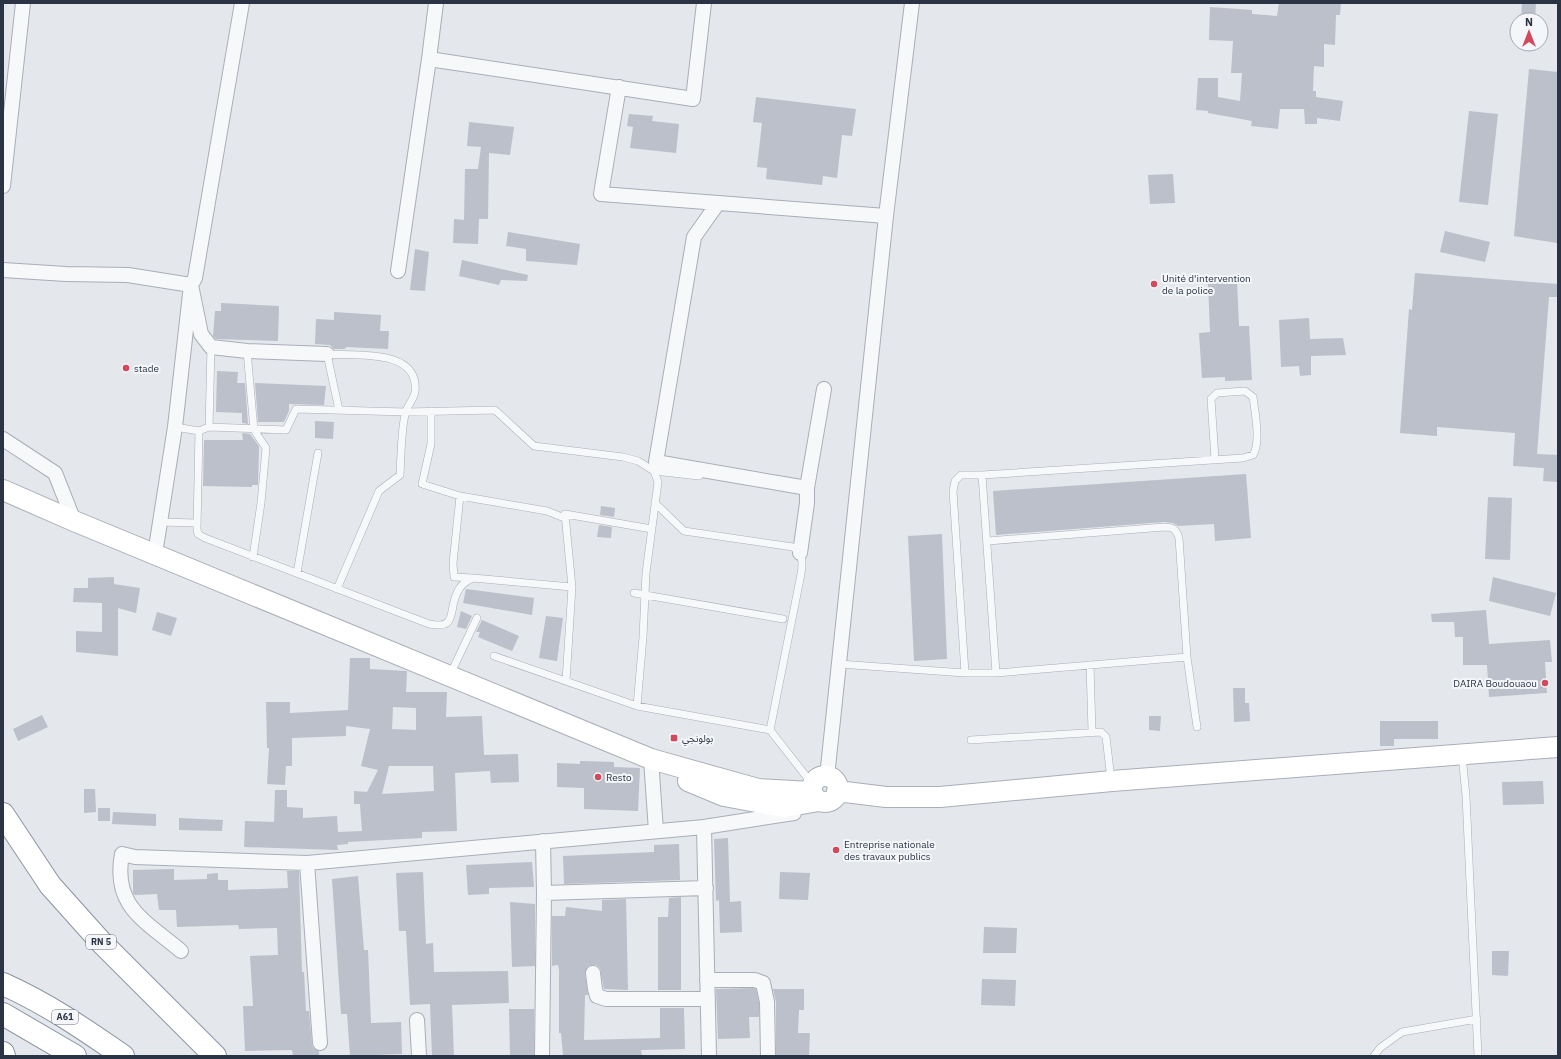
<svg xmlns="http://www.w3.org/2000/svg" width="1561" height="1059" font-family="'IBM Plex Sans','Noto Sans Arabic',sans-serif">
  <style>
    .building { fill: #bbc0ca; fill-rule: evenodd }
    .lines { fill: none; stroke-linecap: round; stroke-linejoin: round }
    .lane-casing { stroke: #a9aeb7; stroke-width: 8 }
    .street-casing { stroke: #a9aeb7; stroke-width: 16 }
    .secondary-casing { stroke: #a9aeb7; stroke-width: 22 }
    .highway-casing { stroke: #8b94a3; stroke-width: 24 }
    .lane { stroke: #f7f8fa; stroke-width: 7 }
    .street { stroke: #f7f8fa; stroke-width: 14 }
    .secondary { stroke: #fff; stroke-width: 20 }
    .highway { stroke: #fff; stroke-width: 22 }
    .poi-dot { fill: #d1495b; stroke: #f4f6f9; stroke-width: 1.5 }
    .labels { text-anchor: middle; stroke-width: 4; stroke-linejoin: round; paint-order: stroke }
    .shield { fill: #f4f6f9; stroke: #676e7b; stroke-width: 1 }
    .shield-label { font-size: 9px; font-weight: bold; fill: #2b3445 }
    .poi-label { font-size: 10px; fill: #2b3445; stroke: #f4f6f9; text-anchor: start }
  </style>
  <rect width="100%" height="100%" fill="#e4e7ec"/>
  <!-- building -->
  <path class="building" d="M1279,3H1341L1340,15H1336L1335,45L1324,44V67L1314,66L1313,91H1316V97L1343,101L1340,121L1317,118V124H1305L1304,109H1280L1278,129L1251,126L1252,121L1208,113V111L1196,110L1198,78H1218V97L1240,101L1242,73H1231L1233,41L1209,40L1210,7L1252,10V14L1277,16Z
    M1522,3H1536L1535,20H1521Z
    M1529,69L1558,72L1557,243L1514,236Z
    M756,97L856,109L852,136L842,135L837,178L823,176L822,185L766,179L767,168L757,167L762,123L753,122Z
    M1469,111L1498,114L1488,205L1459,202Z
    M629,114L653,116L652,121L679,124L676,153L630,148L633,127L627,126Z
    M469,122L514,127L510,155L489,153L488,219H479L478,244L453,243L454,219L464,220L465,169H478L481,147L467,146Z
    M1173,174L1175,203L1150,204L1148,175Z
    M1445,231L1490,242L1485,262L1440,252Z
    M508,232L580,244L577,265L526,261V249L506,246Z
    M415,249L429,252L425,291L410,290Z
    M462,260L528,275L527,281L501,280L499,285L459,276Z
    M1415,273L1558,284V297H1549L1537,454L1558,455V482L1543,481L1544,468L1513,466L1515,433L1437,427V436L1400,433L1409,309L1412,310Z
    M1237,282L1239,326H1249L1252,380L1225,381V377L1202,378L1199,333L1210,332L1208,283Z
    M221,303L279,306L278,341L216,339L213,336L215,311H221Z
    M334,312L381,315L380,331H389L388,349L346,347L345,349H334L330,345L315,344L316,319L334,320Z
    M1309,318L1310,339L1343,338L1346,355L1311,356V375L1300,376L1299,366L1281,367L1279,320Z
    M217,371L238,372L237,383H245L248,424L242,423V413L216,412Z
    M255,383L326,386L324,405L289,404V411L284,422H258Z
    M315,421L334,422L333,439L315,438Z
    M242,433L250,434L259,446L258,485H252V487L203,486L204,440H243Z
    M1246,474L1251,538L1215,541L1214,524L1178,526L1173,523L1164,522L996,535L993,491Z
    M1488,497L1512,498L1510,560L1485,559Z
    M601,506L615,508L614,517L600,515Z
    M599,525L612,527L611,538L597,537Z
    M942,534L947,659L914,661L908,536Z
    M114,577V584L140,588L136,613L118,608V656L76,652V631L102,632V603L73,602L74,588H88V578Z
    M1493,577L1556,593L1550,616L1489,601Z
    M466,589L534,598L532,615L463,603Z
    M1486,610L1489,644L1550,640L1552,662H1545L1547,693L1489,697L1487,665H1463V637H1455L1454,622H1432L1431,614Z
    M461,611L472,616L466,629L457,627Z
    M157,612L177,618L171,636L152,630Z
    M546,616L563,618L557,661L539,658Z
    M482,620L519,636L512,651L478,637L480,632H476Z
    M350,658H370V669L407,671L406,692H447L446,717L482,716L484,755L518,754L519,782L491,783L490,771L455,773L457,831L422,832V838L348,842V844L337,845L338,850L244,847L245,821L274,822L275,790H287V807L303,808V818L337,816L338,832L362,831L360,804H354V791L367,792L378,770L361,766L370,729L346,726V736L292,738V766H286L285,785L267,784L269,748H267L266,702H290V713L348,710ZM393,707L416,708V730L392,729ZM389,766H433L434,791L382,794Z
    M1233,688H1245V703H1249L1250,721L1234,722Z
    M42,715L48,727L18,741L13,729Z
    M1149,716H1161L1160,731L1149,730Z
    M1380,721H1438V739H1394V746H1380Z
    M580,761L614,762V767L640,768L638,811L584,809V788L557,787V763L580,764Z
    M1543,781L1544,804L1503,805L1502,782Z
    M84,789H95L96,812L84,813Z
    M98,808H110V821H98Z
    M113,812L156,814V826L112,824Z
    M179,818L223,820L222,831L179,830Z
    M728,838L730,902L741,901L742,932L720,933L719,900L716,901L714,839Z
    M679,844L680,880L564,884L563,856L654,852V845Z
    M532,862L534,887L489,888V894L468,895L466,865Z
    M174,869V880L207,879V874L218,873V880H228V890L288,888L287,871H299L302,972H304L306,1011H309L312,1044L313,1048L319,1051V1056H293L292,1050L245,1051L243,1006H253L250,956L278,955L277,928L239,929L238,925L177,927L176,910H159L157,894L134,895L133,893V870Z
    M423,872L426,944L433,943L434,972L508,971L509,1003L452,1005L454,1056H432L430,1004L410,1005L406,931H399L396,873Z
    M780,872L810,873L808,900L779,899Z
    M358,876L364,950H368L371,1023L401,1022L402,1054L350,1056L347,1014H341L332,879Z
    M681,897V990H658V917H668L669,898Z
    M626,899L628,990L604,989L600,968L596,965L588,966L585,974L588,995H585L584,1040L660,1038V1008H684L685,1049L641,1050L642,1056H590V1055L563,1056L561,1033H559V970L558,965L552,966V916H565L566,907L602,911V900Z
    M510,902L535,904V966L512,967Z
    M984,927L1017,928L1016,953H983Z
    M1492,951H1509L1508,976L1492,975Z
    M982,979L1016,980L1015,1006L981,1005Z
    M753,988L756,989L759,1003V1017H749L750,1038L718,1039L716,989Z
    M773,989H804V1010H799L798,1033H810L809,1056H776V1002Z
    M509,1009H534V1056H510Z"/>
  <g class="lines">
    <!-- lane casing -->
    <g class="lane-casing">
      <path id="lane" d="M247,351L254,430L266,448L261,503L253,557
        M431,411V444L422,484L460,496L547,511L562,517L565,514L652,529
        M175,427L199,431
        M209,427L211,347
        M654,471L699,476
        M982,475L996,673
        M460,496L453,563L454,577L473,578
        M565,514L572,587L566,681
        M160,522L196,523
        M988,541L1164,527C1173,527 1176,529 1179,538L1187,657L1197,727
        M297,573L318,453
        M572,587L473,578C466,581 460,585 457,593C448,611 458,630 429,624L205,538L198,534L197,529L199,431L209,427L286,430L296,409L406,412L495,410L534,446L623,457L638,461L654,471L658,482L646,573L643,637L637,706
        M337,589L379,491L400,475C401,458 401,427 406,411C408,405 414,399 415,392C420,348 355,356 327,354L339,410
        M634,593L783,619
        M494,656L637,706L770,730L801,574C803,562 803,555 793,547L684,531L655,503
        M839,664L965,673H996L1187,657
        M1090,665L1092,731
        M965,673L953,491L955,481L961,475H982L1243,458L1253,455C1261,443 1255,412 1253,397L1245,391L1217,393L1211,399L1215,459
        M450,675L477,618
        M770,730L813,785
        M971,740L1101,732L1106,737L1111,779
        M1462,755L1466,796L1478,1056
        M1374,1056L1380,1048L1402,1032L1477,1019"/>
    </g>
    <!-- street casing -->
    <g class="street-casing">
      <path id="street" d="M436,3L429,59L693,99L704,3
        M619,87L601,194L886,216
        M3,186L23,3
        M718,203L694,237L656,462L807,488
        M3,270L66,274L128,275L191,285L201,334L211,347L247,351L327,354
        M398,271L429,59
        M3,439L55,473L74,521
        M800,553L807,503V488L824,389
        M155,554L175,427L191,285L195,278L242,3
        M651,759L656,831
        M827,777L886,216L912,3
        M704,827L709,1056
        M307,863L320,1043
        M544,893L706,888
        M181,951C146,921 112,907 122,854L135,857L307,863L704,827L794,813
        M593,973L595,989L597,996L606,999H708
        M707,980H755L763,983L767,1002L768,1056
        M417,1020L419,1056
        M542,1056L544,893L543,841"/>
    </g>
    <!-- secondary casing -->
    <g class="secondary-casing">
      <path id="secondary" d="M3,490L74,521L651,759L758,789L812,792
        M812 789a13 13 0 1 1 26 0a13 13 0 1 1-26 0Z
        M688,781L724,796L784,807L819,801
        M837,791L886,797H940L1112,781L1558,747"/>
    </g>
    <!-- highway casing -->
    <g class="highway-casing">
      <path id="highway" d="M3,814L50,885L101,942L215,1056
        M3,984C46,1003 84,1029 123,1056
        M3,1014L75,1056
        M3,1053L4,1056"/>
    </g>
    <!-- lane -->
    <use href="#lane" class="lane"/>
    <!-- street -->
    <use href="#street" class="street"/>
    <!-- secondary -->
    <use href="#secondary" class="secondary"/>
    <!-- highway -->
    <use href="#highway" class="highway"/>
  </g>
  <!-- markers -->
  <g class="poi-dot">
    <circle cx="1154" cy="284" r="4"/>
    <circle cx="126" cy="368" r="4"/>
    <circle cx="1545" cy="683" r="4"/>
    <rect x="670" y="734" width="8" height="8" rx="2"/>
    <circle cx="598" cy="777" r="4"/>
    <circle cx="836" cy="850" r="4"/>
  </g>
  <g class="labels">
    <!-- shield labels -->
    <g class="shield">
      <rect x="86" y="935" width="30" height="14" rx="3"/>
      <rect x="52" y="1010" width="26" height="14" rx="3"/>
    </g>
    <g class="shield-label">
      <text x="101" y="945">RN 5</text>
      <text x="65" y="1020">A61</text>
    </g>
    <!-- poi labels -->
    <g class="poi-label">
      <text x="1162" y="282">Unité d'intervention<tspan x="1162" dy="12">de la police</tspan></text>
      <text x="134" y="372">stade</text>
      <text x="1537" y="687" text-anchor="end">DAIRA Boudouaou</text>
      <text x="682" y="742">بولونجي</text>
      <text x="606" y="781">Resto</text>
      <text x="844" y="848">Entreprise nationale<tspan x="844" dy="12">des travaux publics</tspan></text>
    </g>
  </g>
  <!-- border -->
  <rect width="1561" height="1059" fill="none" stroke="#2b3445" stroke-width="8"/>
  <!-- north arrow -->
  <g transform="translate(1529 32)"><circle r="19" fill="#f4f6f9" stroke="#a4a8b1"/>
  <path d="M0-3L7 15L0 10L-7 15Z" fill="#d1495b"/>
  <text y="-6" font-size="11" font-weight="bold" text-anchor="middle" fill="#2b3445">N</text>
  </g>
</svg>
